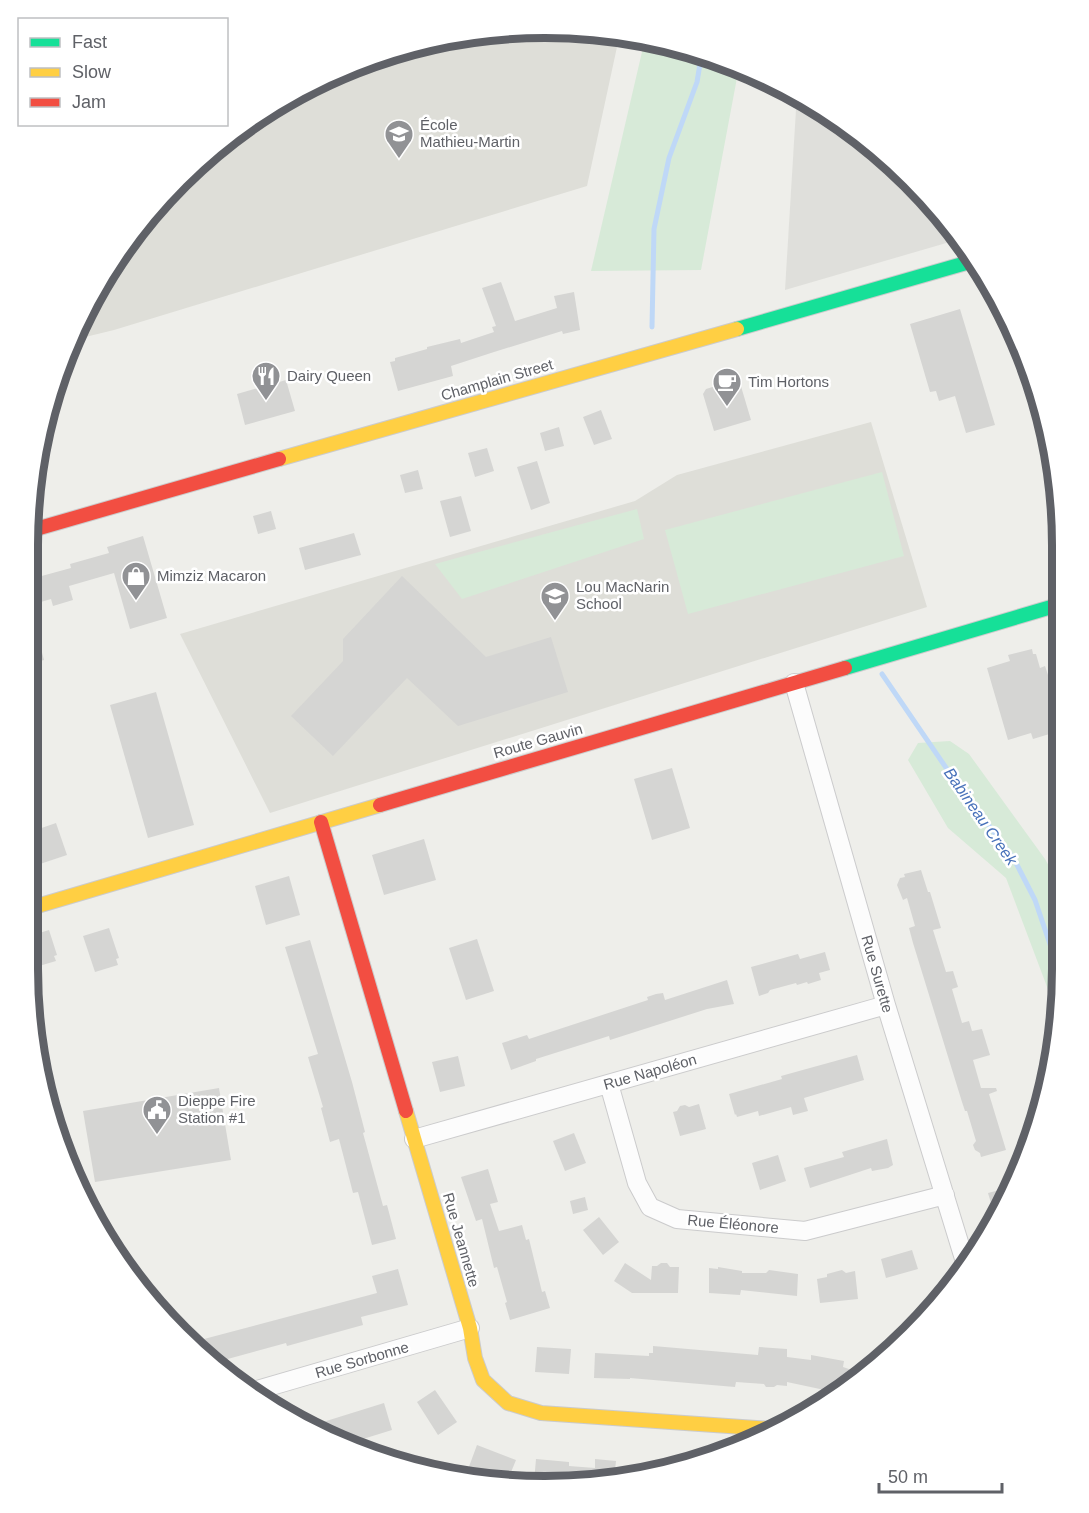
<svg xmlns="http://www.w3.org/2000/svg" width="1089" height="1513" font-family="Arial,sans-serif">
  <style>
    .industrial { fill: #dfdfdb }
    .education { fill: #deded8 }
    .green { fill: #d7ead8 }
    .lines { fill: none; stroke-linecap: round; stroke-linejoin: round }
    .stream { stroke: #bfd8f7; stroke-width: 5 }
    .building { fill: #d5d5d3 }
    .street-casing { stroke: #cbcbcc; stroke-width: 20 }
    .fast-casing { stroke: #cbcbcc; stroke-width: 16 }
    .slow-casing { stroke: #cbcbcc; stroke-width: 16 }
    .jam-casing { stroke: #cbcbcc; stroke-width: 16 }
    .street { stroke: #fcfcfc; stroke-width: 18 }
    .fast { stroke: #16e098; stroke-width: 14 }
    .slow { stroke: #ffcf43; stroke-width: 14 }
    .jam { stroke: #f24e42; stroke-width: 14 }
    .labels { text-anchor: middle; stroke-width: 5; stroke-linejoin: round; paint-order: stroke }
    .poi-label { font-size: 15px; fill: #5f6167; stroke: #fff; text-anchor: start }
    .street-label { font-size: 15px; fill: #5f6167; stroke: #fff }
    .water-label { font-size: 16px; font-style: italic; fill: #4872ba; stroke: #fff }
    .rim { fill: none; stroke: #5f6167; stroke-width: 8 }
  </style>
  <rect width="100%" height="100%" fill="#eeeeea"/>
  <!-- industrial -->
  <path class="industrial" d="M797,93L885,155L955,229L960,239L785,290Z"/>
  <!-- education -->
  <path class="education" d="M510,28L612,31L620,33L587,186L114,330L77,339L114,257L229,134L315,81L410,45Z
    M871,422L927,607L270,813L180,634L635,501L677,475Z"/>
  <!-- green -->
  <path class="green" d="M645,39L711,54L739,67L701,270L591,271Z
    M882,472L904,556L688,614L665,530Z
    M637,509L644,539L462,599L435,564Z
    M950,741L969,754L1045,859L1060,886L1061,1003L1058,1016L1006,878L948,828L908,760L918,743Z"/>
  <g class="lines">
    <!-- stream -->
    <path class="stream" d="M652,327L654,229L669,158L697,82L702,52
      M882,674L951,775L1014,859L1035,900L1055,959L1061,968"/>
  </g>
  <!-- building -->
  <path class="building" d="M501,282L515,321L557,308L554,296L574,292L580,330L563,334L562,331L494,352L451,366L453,376L398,391L390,362L395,361V358L427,349V347L460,339L461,343L494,332L492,327L496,326L482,288Z
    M960,309L995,425L966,433L955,396L939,401L936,391L930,392L910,324Z
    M286,380L295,411L245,425L237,394Z
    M736,380L740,383L751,420L714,431L703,394L706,389Z
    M601,410L612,439L594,445L583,417Z
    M559,427L564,446L545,451L540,433Z
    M487,448L494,471L475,477L468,453Z
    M537,461L550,503L531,510L517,467Z
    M418,470L423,489L405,493L400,475Z
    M461,496L471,531L450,537L440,501Z
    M271,511L276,529L258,534L253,516Z
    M354,533L361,555L305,570L299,548Z
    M143,536L167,618L130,629L114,573L69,586L73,600L53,606L51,599L27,606V580L71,568L70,564L109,553L107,547Z
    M402,576L486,657L551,637L568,692L458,726L407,678L333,756L291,716L343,661V639Z
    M39,641L44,660L29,664L27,644Z
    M1032,649L1033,654H1036L1040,668L1045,666L1051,684L1057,704L1052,705L1058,725L1054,726L1056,732L1033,739L1031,733L1008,740L987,668L1010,661L1008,655Z
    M156,692L194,825L148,838L110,705Z
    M672,768L690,828L652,840L634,779Z
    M56,823L67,855L34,866L27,846V833Z
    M424,839L436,880L384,895L372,855Z
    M921,870L928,892H930L941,928L933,930L946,972L953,971L958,987L952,989L962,1023L969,1021L972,1031L982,1029L990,1055L973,1060L981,1088H996L997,1091L989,1094L1006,1150L981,1157L980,1153L975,1150L973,1145L976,1141L967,1111H965L962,1102L913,943L909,928L915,926L907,898L903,900L897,885L900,878L905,877L904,874Z
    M289,876L300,915L266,925L255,886Z
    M109,928L119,958L116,959L118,965L95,972L83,936Z
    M49,930L57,955L54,956L56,961L39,966L30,936Z
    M477,939L494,991L466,1000L449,948Z
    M310,940L352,1082L365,1132L363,1133L383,1206L387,1205L396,1239L372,1245L358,1192L353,1193L339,1139L330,1142L321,1108L323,1107L308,1057L318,1054L285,947Z
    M825,952L830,970L819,973L821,980L808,984L807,982L797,985L796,983L770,990L768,993L759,996L751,967L798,954L800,959Z
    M727,980L734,1004L707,1009L610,1040L609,1036L536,1059V1061L511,1070L502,1043L527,1035L529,1039L648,1000L647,997L656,994L663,993L665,1000Z
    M857,1055L864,1080L804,1098L808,1111L793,1115L791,1107L759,1116L758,1111L737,1117L736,1114L735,1115L729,1094L782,1079L781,1076Z
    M458,1056L465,1086L440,1092L432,1062Z
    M219,1088L231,1160L95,1182L83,1111Z
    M699,1104L706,1129L680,1136L673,1112L677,1111L680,1106L685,1105L689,1107Z
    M574,1133L586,1163L565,1171L553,1141Z
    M887,1139L893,1165L888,1168L872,1171L871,1168L810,1188L804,1168L844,1157L842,1152Z
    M778,1155L786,1181L760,1190L752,1163Z
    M488,1169L498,1202L490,1204L499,1231L522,1225L526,1240L529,1239L542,1292L545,1291L550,1308L510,1320L505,1303L507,1302L497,1267L494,1268L482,1219L476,1221L461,1177Z
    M1011,1187L1010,1189L996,1220L988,1193Z
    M585,1197L588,1210L573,1214L570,1201Z
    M599,1217L619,1242L603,1255L583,1230Z
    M912,1250L918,1269L886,1278L881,1259Z
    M625,1263L651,1280L652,1266H657L661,1263H667L670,1267H679L678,1293H632L614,1281Z
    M718,1267L742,1271V1273H766L769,1270L798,1274L797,1296L741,1290L740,1295L709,1293V1268L718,1269Z
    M398,1269L408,1305L361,1317L363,1325L287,1346L286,1343L213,1363L204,1339L377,1293L372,1276Z
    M842,1270L846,1273L855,1271L858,1299L820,1303L817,1279L827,1277V1274Z
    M653,1346L758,1355L759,1347L787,1349V1357L811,1360V1355L844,1361L843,1367L849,1369L846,1387L834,1392L787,1382V1386L777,1385L774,1387H766L764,1384L736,1382L735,1387L630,1378V1379L594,1378L595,1353L649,1356V1353H653Z
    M537,1347L571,1349L569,1374L535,1372Z
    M435,1390L457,1422L438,1435L417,1402Z
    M384,1403L392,1430L350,1443L316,1433L307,1427Z
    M477,1445L516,1460L507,1482H493L467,1472Z
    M536,1459L569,1462V1466L595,1468V1459L616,1461L615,1470L642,1471V1474L612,1482H534Z"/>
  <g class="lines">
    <!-- street casing -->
    <g class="street-casing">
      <path id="street" d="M794,683L886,1005L966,1265
        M609,1084L637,1183L650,1207L677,1219L805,1231L945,1195
        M414,1139L886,1005
        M254,1391L470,1328"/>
    </g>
    <!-- fast casing -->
    <g class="fast-casing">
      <path id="fast" d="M737,329L973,261
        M845,668L1058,605"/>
    </g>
    <!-- slow casing -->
    <g class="slow-casing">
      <path id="slow" d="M279,459L737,329
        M27,909L380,805
        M406,1111L470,1328L475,1358L483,1380L508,1403L541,1413L772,1429"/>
    </g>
    <!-- jam casing -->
    <g class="jam-casing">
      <path id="jam" d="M29,531L279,459
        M380,805L845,668
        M321,822L406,1111"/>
    </g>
    <!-- street -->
    <use href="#street" class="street"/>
    <!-- fast -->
    <use href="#fast" class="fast"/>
    <!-- slow -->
    <use href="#slow" class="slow"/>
    <!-- jam -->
    <use href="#jam" class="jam"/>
  </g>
  <!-- icons -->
  <defs>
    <g id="school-pin" transform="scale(1.5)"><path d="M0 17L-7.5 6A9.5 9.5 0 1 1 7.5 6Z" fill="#919295" stroke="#fff"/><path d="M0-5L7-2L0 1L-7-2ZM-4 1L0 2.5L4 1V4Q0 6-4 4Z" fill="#fff"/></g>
    <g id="restaurant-pin" transform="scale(1.5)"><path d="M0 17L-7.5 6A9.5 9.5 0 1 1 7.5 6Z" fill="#919295" stroke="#fff"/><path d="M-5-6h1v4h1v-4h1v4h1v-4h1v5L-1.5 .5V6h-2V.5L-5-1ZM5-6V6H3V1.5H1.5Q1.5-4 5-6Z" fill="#fff"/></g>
    <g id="cafe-pin" transform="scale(1.5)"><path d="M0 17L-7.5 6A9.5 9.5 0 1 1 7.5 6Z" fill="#919295" stroke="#fff"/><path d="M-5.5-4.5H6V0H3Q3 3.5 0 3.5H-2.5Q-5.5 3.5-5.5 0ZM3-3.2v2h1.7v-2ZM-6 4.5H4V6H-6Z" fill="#fff"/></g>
    <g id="shop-pin" transform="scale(1.5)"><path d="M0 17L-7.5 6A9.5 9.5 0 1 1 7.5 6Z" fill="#919295" stroke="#fff"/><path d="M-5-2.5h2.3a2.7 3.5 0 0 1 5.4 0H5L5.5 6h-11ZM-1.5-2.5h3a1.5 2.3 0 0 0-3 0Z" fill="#fff"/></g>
    <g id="civic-pin" transform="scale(1.5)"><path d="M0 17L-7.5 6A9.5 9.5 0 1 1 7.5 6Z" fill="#919295" stroke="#fff"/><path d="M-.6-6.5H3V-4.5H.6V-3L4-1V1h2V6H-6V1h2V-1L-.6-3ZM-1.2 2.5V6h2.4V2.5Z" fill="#fff"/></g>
  </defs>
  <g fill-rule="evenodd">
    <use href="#school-pin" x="399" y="134"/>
    <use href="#restaurant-pin" x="266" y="376"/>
    <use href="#cafe-pin" x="727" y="382"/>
    <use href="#shop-pin" x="136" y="576"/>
    <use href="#school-pin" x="555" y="596"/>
    <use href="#civic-pin" x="157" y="1110"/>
  </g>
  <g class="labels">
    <!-- poi labels -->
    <g class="poi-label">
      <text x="420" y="130">École<tspan x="420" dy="17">Mathieu-Martin</tspan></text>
      <text x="287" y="381">Dairy Queen</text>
      <text x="748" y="387">Tim Hortons</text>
      <text x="157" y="581">Mimziz Macaron</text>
      <text x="576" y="592">Lou MacNarin<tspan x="576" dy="17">School</tspan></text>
      <text x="178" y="1106">Dieppe Fire<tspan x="178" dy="17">Station #1</tspan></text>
    </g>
    <!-- street labels -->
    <g class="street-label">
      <text transform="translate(497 380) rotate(-16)" y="5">Champlain Street</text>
      <text transform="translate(538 741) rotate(-16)" y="5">Route Gauvin</text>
      <text transform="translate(877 974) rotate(74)" y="5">Rue Surette</text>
      <text transform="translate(650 1072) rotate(-16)" y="5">Rue Napoléon</text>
      <text transform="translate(733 1224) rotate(5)" y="5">Rue Éléonore</text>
      <text transform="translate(461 1240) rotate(74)" y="5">Rue Jeannette</text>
      <text transform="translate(362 1360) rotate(-16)" y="5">Rue Sorbonne</text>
    </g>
    <!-- water labels -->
    <g class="water-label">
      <text transform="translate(981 816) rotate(55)" y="6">Babineau Creek</text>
    </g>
  </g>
  <!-- crop -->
  <path d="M0 0H1089V1513H0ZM545 38H545A507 507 0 0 1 1052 545V969A507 507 0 0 1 545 1476H545A507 507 0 0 1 38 969V545A507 507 0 0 1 545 38Z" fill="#fff" fill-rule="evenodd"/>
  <path class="rim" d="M545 38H545A507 507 0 0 1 1052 545V969A507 507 0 0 1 545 1476H545A507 507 0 0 1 38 969V545A507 507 0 0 1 545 38Z"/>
  <!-- legend -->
  <rect x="18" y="18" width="210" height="108" fill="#ffffff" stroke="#bfc0c2" stroke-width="1.5"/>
  <rect x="30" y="38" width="30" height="9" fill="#16e098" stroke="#bfc0c2" stroke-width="1.5"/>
  <text x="72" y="48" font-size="18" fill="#5f6167">Fast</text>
  <rect x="30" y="68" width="30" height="9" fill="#ffcf43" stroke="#bfc0c2" stroke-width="1.5"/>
  <text x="72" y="78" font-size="18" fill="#5f6167">Slow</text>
  <rect x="30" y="98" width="30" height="9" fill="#f24e42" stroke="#bfc0c2" stroke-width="1.5"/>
  <text x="72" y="108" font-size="18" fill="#5f6167">Jam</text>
  <!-- scale -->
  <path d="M879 1483v9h123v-9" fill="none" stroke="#5f6167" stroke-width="3"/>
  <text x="888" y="1483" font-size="18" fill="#5f6167" stroke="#ffffff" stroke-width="4.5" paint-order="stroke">50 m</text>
</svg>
